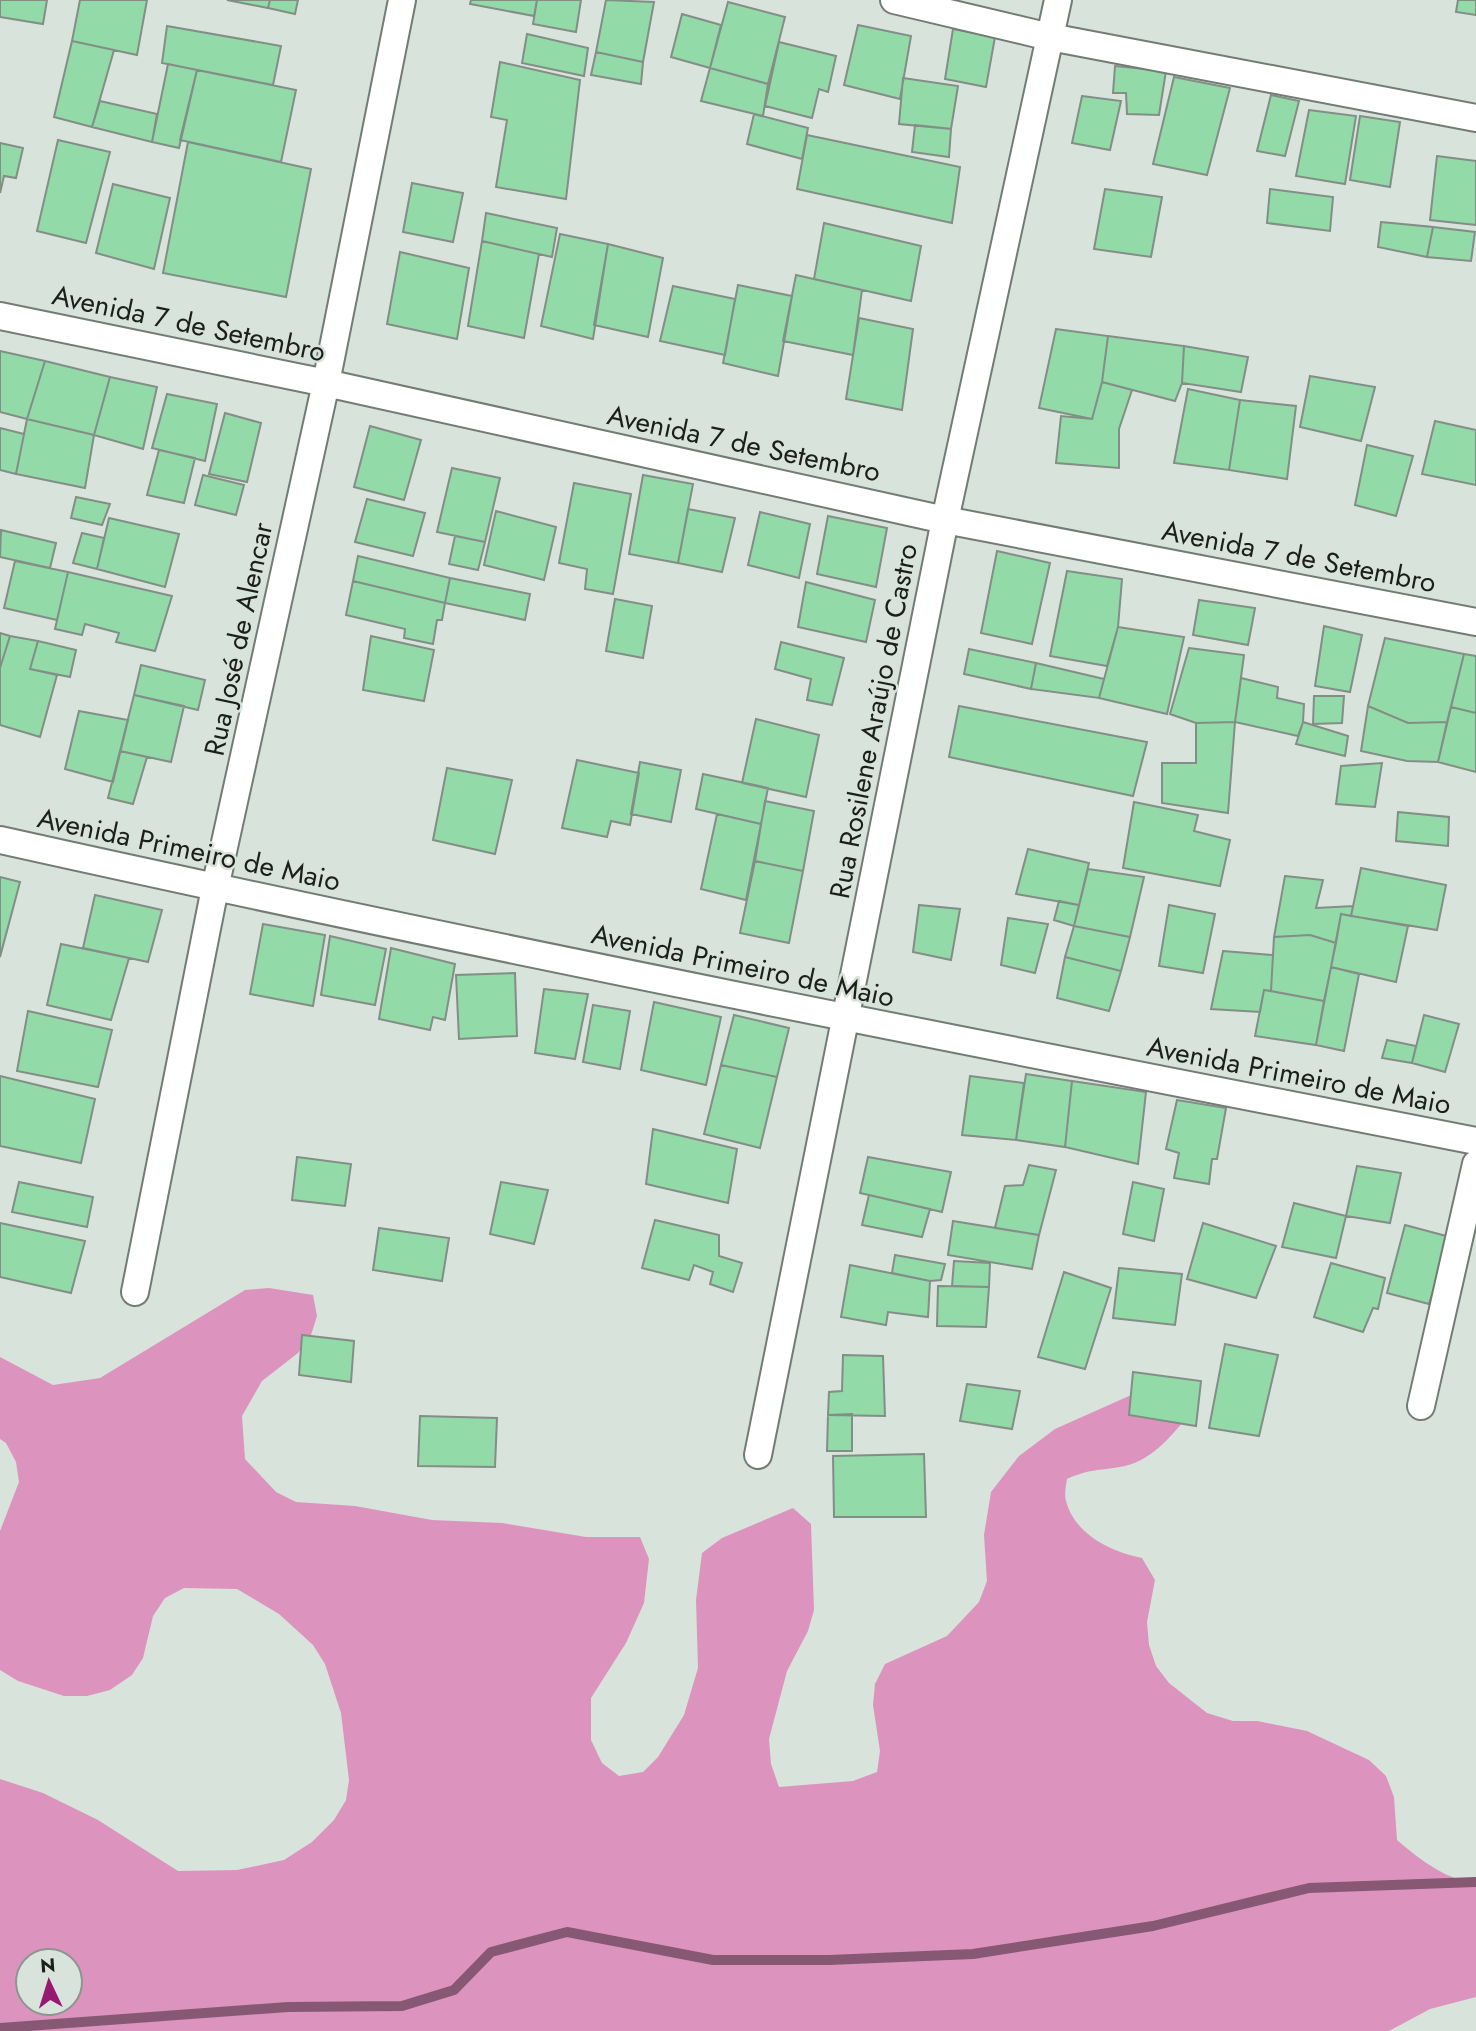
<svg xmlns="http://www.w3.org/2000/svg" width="1476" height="2031" font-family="Jost,sans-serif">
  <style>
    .forest { fill: #dc94be; fill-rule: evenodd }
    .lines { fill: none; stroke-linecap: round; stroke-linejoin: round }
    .stream { stroke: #875873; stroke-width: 10 }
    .building { fill: #92daa8; stroke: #838e86; stroke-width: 2 }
    .minor-casing { stroke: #727c75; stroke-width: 30 }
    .minor { stroke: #fff; stroke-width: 26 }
    .labels { text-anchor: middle; stroke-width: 5; stroke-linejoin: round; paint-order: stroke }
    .street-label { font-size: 28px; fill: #1b1f1c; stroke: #d8e3db }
  </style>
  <rect width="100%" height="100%" fill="#d8e3db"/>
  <!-- forest -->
  <path class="forest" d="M269,1288L313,1295L317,1316L311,1335L298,1353L262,1381L242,1416L245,1459L276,1492L296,1502L355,1506L432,1520L502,1523L586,1537H640L649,1559L644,1603L626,1643L591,1698V1740L602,1763L619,1776L643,1772L658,1757L684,1715L698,1668L696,1600L702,1553L722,1538L793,1508L811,1524L814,1610L808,1631L787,1671L769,1739L771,1764L779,1787L853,1781L877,1772L880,1751L873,1705L875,1684L885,1664L947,1636L979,1602L987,1581L984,1535L991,1492L1019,1456L1055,1429L1138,1392L1192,1411C1175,1432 1153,1460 1125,1466C1102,1471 1091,1468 1067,1479C1066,1485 1064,1495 1066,1501C1075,1535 1112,1552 1142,1558L1155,1580L1147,1622L1149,1645L1156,1666L1169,1683L1207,1713L1233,1721H1257L1307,1731L1369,1760L1386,1776L1394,1797L1397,1840C1418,1858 1448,1882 1476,1882V1997L1430,2009L1389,2031H0V1779L43,1793L98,1820L178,1871L237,1870L284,1860L312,1842L334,1820L346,1800L349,1780L341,1713L325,1664L313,1645L279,1614L237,1589L184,1588L165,1598L153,1616L143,1658L132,1675L110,1690L87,1696H64L18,1681L0,1670V1531L19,1482L16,1462L6,1443L0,1439V1357L53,1385L100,1378L245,1290ZM28,1961H70V2003H28Z"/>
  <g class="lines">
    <!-- stream -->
    <path class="stream" d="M0,2028L288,2007L402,2006L454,1990L491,1952L567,1932L713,1960H829L973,1954L1153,1926L1309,1888L1476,1882"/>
  </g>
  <!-- building -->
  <path class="building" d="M0,0H47L43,24L0,17Z
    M80,0H147L137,55L72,41Z
    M227,0H270L268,8Z
    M270,0H298L295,14L268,8Z
    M471,0H537L534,16L470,4Z
    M537,0H581L576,32L533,24Z
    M606,0L654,2L643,62L596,52Z
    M1458,0H1476V15L1456,12Z
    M728,2L785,17L768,84L710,68Z
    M682,14L721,25L710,68L671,57Z
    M858,25L911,36L900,99L844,85Z
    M167,26L281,46L273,85L162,63Z
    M953,29L995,37L986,87L945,79Z
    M527,34L588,48L584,76L522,63Z
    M72,41L114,50L92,127L54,117Z
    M779,42L836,56L828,92L819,89L812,118L765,106Z
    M596,52L643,62L641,84L591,75Z
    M500,62L580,80L566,199L496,187L507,120L491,117Z
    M168,64L197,70L179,148L152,142Z
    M1115,66L1166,71L1159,115L1127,114L1126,93H1113Z
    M710,68L768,84L763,116L701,101Z
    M197,70L296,90L281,162L180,140Z
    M1174,77L1230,88L1207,175L1153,164Z
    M903,78L958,86L951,129L899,124Z
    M1271,95L1299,101L1285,156L1257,151Z
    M1082,96L1121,101L1110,150L1072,143Z
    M100,101L157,114L152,142L92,127Z
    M1309,110L1356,116L1345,184L1296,176Z
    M754,114L808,128L802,159L747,144Z
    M1360,116L1400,122L1390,187L1350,180Z
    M915,125L951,129L949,157L912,152Z
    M807,135L960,167L952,223L797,189Z
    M58,140L110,152L86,243L37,231Z
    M188,142L311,169L286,297L163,273Z
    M0,143L23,148L16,178L4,176L0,193Z
    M1437,156L1476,161V225L1430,220Z
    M412,183L463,193L453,242L403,232Z
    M113,184L170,198L154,269L96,253Z
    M1105,189L1162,197L1151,257L1094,249Z
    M1270,189L1333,197L1330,231L1267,223Z
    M486,213L557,228L552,257L482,241Z
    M1381,222L1433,227L1427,257L1378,247Z
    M824,223L921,246L911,301L814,279Z
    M1433,227L1475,232L1471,261L1427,257Z
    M560,234L608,244L593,339L541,326Z
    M482,241L539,254L524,338L468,326Z
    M608,244L663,258L648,337L594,325Z
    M400,252L469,268L457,339L387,324Z
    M796,275L862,290L853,355L783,341Z
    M738,285L792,296L778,376L723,363Z
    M673,286L735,299L725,355L660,341Z
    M859,318L913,329L902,410L846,399Z
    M1056,329L1108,336L1102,382L1092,419L1039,408Z
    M1108,336L1184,346L1182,383L1175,401L1102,382Z
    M1184,346L1248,357L1241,392L1182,383Z
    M0,351L45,361L27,419L0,412Z
    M45,361L110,377L94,435L27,419Z
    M1310,376L1375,387L1361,441L1300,427Z
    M110,377L157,387L143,449L94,435Z
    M1102,382L1132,390L1119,429V468L1056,463L1061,416L1092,419Z
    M1188,389L1240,400L1229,470L1174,463Z
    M167,394L217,404L205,461L152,448Z
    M1240,400L1296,406L1287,479L1229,470Z
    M225,413L261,423L247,482L209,474Z
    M27,419L94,435L85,488L16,474Z
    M1435,421L1476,430V485L1422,474Z
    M370,426L421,440L404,500L354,487Z
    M0,428L24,434L16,474L0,470Z
    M1367,445L1413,456L1396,516L1355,505Z
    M159,450L195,458L184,503L147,495Z
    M452,468L500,478L485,542L437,532Z
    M203,475L244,485L236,515L195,505Z
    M643,475L693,484L678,563L629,554Z
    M574,483L631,494L613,594L585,589L587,569L559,563Z
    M76,497L110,504L102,525L71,518Z
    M367,499L425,513L413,556L355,542Z
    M688,509L735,518L722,572L678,563Z
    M496,511L556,527L544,580L484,565Z
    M760,512L810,524L799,578L748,565Z
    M828,516L887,528L876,587L817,574Z
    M109,518L179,534L165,587L97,569Z
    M1,530L56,543L50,568L0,557Z
    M82,533L104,538L97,569L73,563Z
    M455,536L485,542L478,570L449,564Z
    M997,551L1050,563L1032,644L981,633Z
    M358,556L450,578L445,603L353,581Z
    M15,561L68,572L57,620L4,608Z
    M1067,571L1122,579L1118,627L1107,666L1050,656Z
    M68,572L172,596L155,651L116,642L119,633L85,624L82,635L55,629Z
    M450,578L530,594L525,620L445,603Z
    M353,581L445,603L442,620H437L433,644L404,638L405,629L346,615Z
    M806,582L875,600L866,642L798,627Z
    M615,599L652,606L643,658L606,651Z
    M1199,600L1255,608L1248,645L1193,635Z
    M1324,626L1362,635L1350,692L1315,686Z
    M1118,627L1184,637L1167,714L1099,698Z
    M0,633L10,636L0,668Z
    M10,636L38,641L30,669L57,675L40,737L0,725V668Z
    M371,636L434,650L424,701L363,690Z
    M1385,638L1464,654L1447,722L1408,723L1368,706Z
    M38,641L76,650L70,677L30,669Z
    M781,642L844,658L832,705L807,700L811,679L775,669Z
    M1189,648L1244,655L1235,722L1196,723L1170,714Z
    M969,649L1036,663L1031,689L964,674Z
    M1464,654L1476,656V713L1451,707Z
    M1036,663L1104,679L1099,698L1031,689Z
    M141,665L205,680L198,710L134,695Z
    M1241,678L1278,687L1277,698L1304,704L1303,722L1298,736L1235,722Z
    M134,695L184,706L171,762L120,751Z
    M1314,696H1344L1342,723L1313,724Z
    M959,706L1147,742L1133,796L949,757Z
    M1368,706L1408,723L1447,722L1438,762L1407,761L1361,751Z
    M1451,707L1476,713V772L1438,762Z
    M79,711L128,720L113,782L65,769Z
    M756,719L819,735L806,797L742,783Z
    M1235,722L1228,813L1162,803V763H1196V723Z
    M1303,722L1348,736L1345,756L1296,744Z
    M120,751L147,757L133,804L108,798Z
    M577,760L639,773L630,825L611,821L607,837L562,828Z
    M640,762L681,770L671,822L631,814Z
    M1382,763L1375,807L1336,804L1341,766Z
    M447,768L512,780L495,854L433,840Z
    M703,774L768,788L761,824L696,809Z
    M765,801L814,811L803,871L755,861Z
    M1134,802L1198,815L1194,831L1230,840L1220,886L1123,868Z
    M1398,812L1449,817L1448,846L1396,841Z
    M717,814L761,824L746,900L701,889Z
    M1028,849L1089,863L1079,905L1016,894Z
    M755,861L803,871L789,943L740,933Z
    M1361,868L1446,885L1437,930L1351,916Z
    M1088,869L1144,877L1130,937L1074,926Z
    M1285,876L1323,880L1316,908L1353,906L1351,916L1341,914L1336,943L1310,935L1274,937Z
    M0,877L20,882L0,957Z
    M95,895L162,910L148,962L83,948Z
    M1059,901L1079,905L1074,926L1054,920Z
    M919,905L960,909L951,960L913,952Z
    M1169,905L1215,914L1203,973L1159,966Z
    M1341,914L1408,926L1396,982L1331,967Z
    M1008,918L1048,924L1035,973L1001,965Z
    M263,924L325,935L313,1006L250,994Z
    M1074,926L1130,937L1121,971L1065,957Z
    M1310,935L1336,943L1324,1001L1271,991L1274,937Z
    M330,936L386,949L375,1005L321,995Z
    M61,944L129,958L111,1020L47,1005Z
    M391,948L455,964L445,1020L433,1017L430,1030L379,1019Z
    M1223,951L1273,955L1271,991L1264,990L1260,1012L1211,1009Z
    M1065,957L1121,971L1109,1011L1057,998Z
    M1331,967L1359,974L1344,1051L1316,1045Z
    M515,973L517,1036L459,1039L456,975Z
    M544,989L588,994L575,1059L535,1053Z
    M1264,990L1324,1001L1316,1045L1255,1036Z
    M654,1002L721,1017L706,1085L641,1070Z
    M593,1005L630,1011L620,1069L583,1062Z
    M28,1011L112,1030L98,1087L17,1071Z
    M734,1015L789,1028L777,1077L721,1065Z
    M1424,1015L1459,1024L1445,1072L1412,1063Z
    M1387,1040L1416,1046L1412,1063L1382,1058Z
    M721,1065L777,1077L760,1148L704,1134Z
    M1026,1074L1072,1081L1065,1147L1016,1140Z
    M0,1076L95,1099L81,1163L0,1146Z
    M970,1076L1024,1083L1016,1140L962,1135Z
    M1072,1081L1146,1092L1138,1164L1065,1147Z
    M1177,1100L1226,1108L1217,1159H1212L1209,1184L1174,1178L1179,1153L1166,1149Z
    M653,1129L737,1149L728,1203L646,1184Z
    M297,1157L351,1164L345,1206L292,1200Z
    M868,1157L951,1172L942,1212L860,1193Z
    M1029,1165L1056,1170L1039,1235L995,1228L1005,1186L1023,1185Z
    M1357,1166L1401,1173L1390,1223L1346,1216Z
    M19,1182L93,1197L87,1227L12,1212Z
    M501,1182L548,1190L534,1244L490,1234Z
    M1133,1182L1164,1189L1154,1241L1123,1234Z
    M869,1195L930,1209L922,1237L862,1225Z
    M1294,1203L1346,1216L1336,1258L1282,1247Z
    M655,1220L719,1235V1256L742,1263L733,1292L710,1284L713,1272L694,1265L689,1280L642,1268Z
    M953,1221L1039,1235L1032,1269L948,1255Z
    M0,1223L85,1241L71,1293L0,1277Z
    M1203,1223L1276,1246L1256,1298L1187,1279Z
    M1405,1225L1450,1237L1429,1304L1387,1293Z
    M379,1228L449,1238L442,1281L373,1270Z
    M895,1255L945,1264L941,1280L930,1281L892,1273Z
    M954,1261L990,1263L989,1287L952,1286Z
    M1331,1263L1385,1278L1378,1309L1373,1308L1363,1332L1314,1317Z
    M850,1265L930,1281L928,1317L888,1312L886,1325L841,1317Z
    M1119,1268L1182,1274L1175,1325L1113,1318Z
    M1064,1272L1111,1288L1085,1369L1038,1357Z
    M938,1286L989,1287L986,1327L937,1326Z
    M302,1335L354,1341L351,1382L299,1375Z
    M1225,1344L1278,1355L1259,1436L1209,1428Z
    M843,1355L883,1356L885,1416L828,1415L829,1392L842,1391Z
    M1133,1372L1201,1381L1196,1426L1129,1415Z
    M967,1384L1020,1391L1012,1429L960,1421Z
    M852,1414V1451H827L828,1415Z
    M420,1416L497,1418L495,1467L418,1466Z
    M924,1454L926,1517H834L833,1456Z"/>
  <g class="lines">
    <!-- minor casing -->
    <g class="minor-casing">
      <path id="minor" d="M894,0L1050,37L1476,118
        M0,316L326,383L945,520L1476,622
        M0,840C490,949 983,1045 1476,1141
        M135,1292L215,888L326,383L402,0
        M1421,1406L1476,1164
        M758,1455L945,520L1058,0"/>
    </g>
    <!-- minor -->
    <use href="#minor" class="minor"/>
  </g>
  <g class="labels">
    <!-- street labels -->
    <g class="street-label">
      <text transform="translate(189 323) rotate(12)" y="10">Avenida 7 de Setembro</text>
      <text transform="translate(744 443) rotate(12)" y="10">Avenida 7 de Setembro</text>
      <text transform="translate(1299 556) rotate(11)" y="10">Avenida 7 de Setembro</text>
      <text transform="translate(238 639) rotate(-78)" y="10">Rua José de Alencar</text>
      <text transform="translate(873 721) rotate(-79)" y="10">Rua Rosilene Araújo de Castro</text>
      <text transform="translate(189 849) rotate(12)" y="10">Avenida Primeiro de Maio</text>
      <text transform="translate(743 965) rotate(12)" y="10">Avenida Primeiro de Maio</text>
      <text transform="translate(1299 1075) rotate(11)" y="10">Avenida Primeiro de Maio</text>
    </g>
  </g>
  <!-- north arrow -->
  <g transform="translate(49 1982) rotate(356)"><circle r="33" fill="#d8e3db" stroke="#8c958f" stroke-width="2"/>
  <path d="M0-5L12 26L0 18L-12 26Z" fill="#981970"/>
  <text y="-10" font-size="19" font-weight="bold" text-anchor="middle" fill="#1b1f1c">N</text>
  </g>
</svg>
